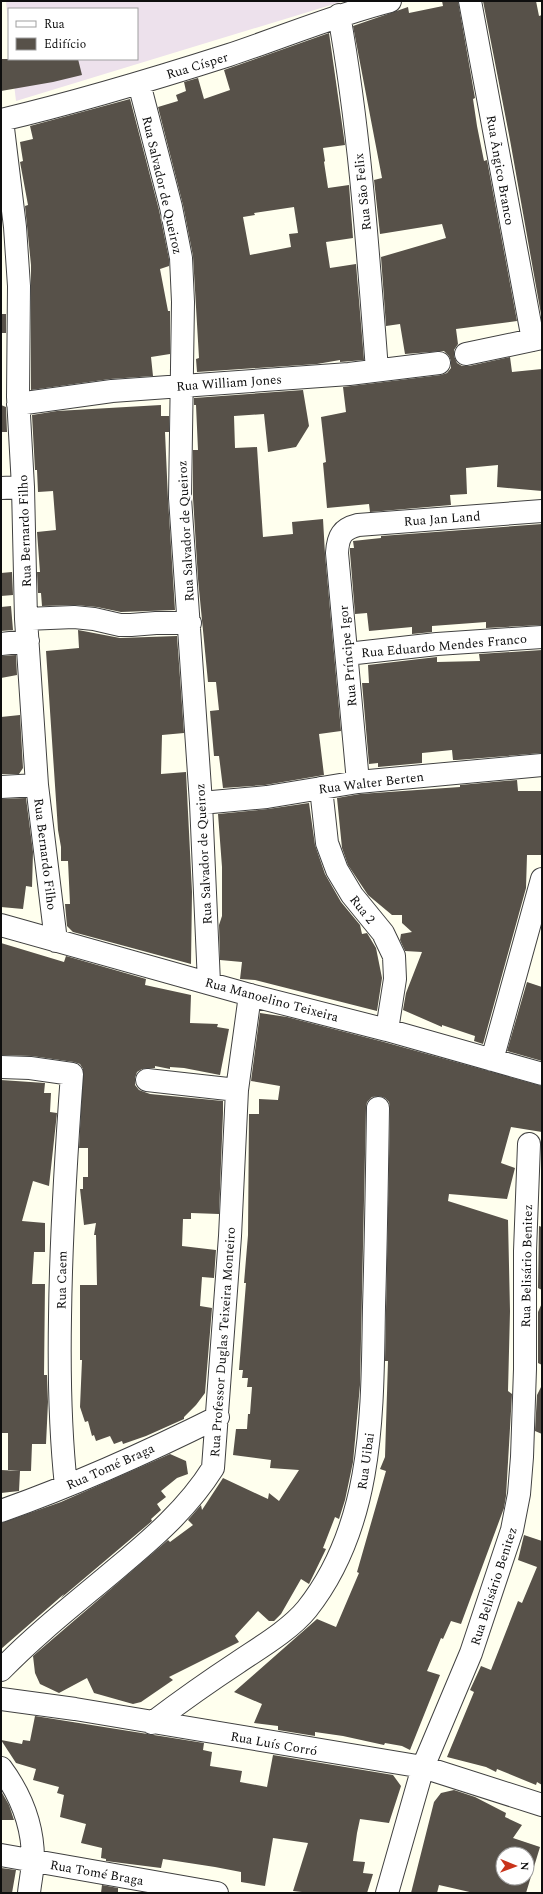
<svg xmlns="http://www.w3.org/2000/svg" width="543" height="1894" font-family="Spectral,serif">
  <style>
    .industrial { fill: #ede1ec }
    .building { fill: #575149; fill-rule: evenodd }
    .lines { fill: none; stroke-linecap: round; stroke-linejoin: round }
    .minor-casing { stroke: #414141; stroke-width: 24 }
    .minor { stroke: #fff; stroke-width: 22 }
    .labels { text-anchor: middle; stroke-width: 4; stroke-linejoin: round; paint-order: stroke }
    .street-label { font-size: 13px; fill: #0e0e0e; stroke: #fff }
  </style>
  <rect width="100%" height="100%" fill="#ffe"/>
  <!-- industrial -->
  <path class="industrial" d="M6,1H344L16,101L11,59H137V9H9V34Z"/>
  <!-- building -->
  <path class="building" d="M442,1H458L475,98L473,99L477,126L484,161L487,160L517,321L456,329L458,344L454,350V356L457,363L462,366H469L510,357L512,372L542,369V491L497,487L498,465L466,468L467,494L450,495L451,505L370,512L369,504L327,508L323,463L326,462L321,417L346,412L343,387L441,375L447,373L451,368V361L449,356L444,351L405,354L400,324L386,326L381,257L446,238L442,224L380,234L374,180L382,178L353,26L408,7L409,13L443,6Z
    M483,1H536L539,16L542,15V320L510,140Z
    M329,33L345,145L323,148L325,161L324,162L328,188L349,185L353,238L326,242L330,268L356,264L364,360L340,362V360L317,364L197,372L196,359L199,358L193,256L183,205L158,107L178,101L176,95L186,91L184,82L198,78L204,99L230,90L224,70ZM294,207L298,233L289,234L291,247L250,255L243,217L255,215L254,213Z
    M1,59H78L82,75L53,82L1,91Z
    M130,99L159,210L169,259V266L160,269L168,311H170V354L151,357L153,376L110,379L31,390V265L25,206L28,205L20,162L23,161L20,142L33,139L30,126Z
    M1,314H6V333H1Z
    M303,390L309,426L296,447L268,452L264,414L234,416L235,448L257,447L263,537L293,534L292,522L323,519L325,554L341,731L319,734L324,775L265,785L223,788L219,756H214L210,711L219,710L216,682H208L198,579L193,498V450H198L196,405H194V398Z
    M1,405L6,407L7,432H1Z
    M161,405V416H169V432H165L168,499L175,610L121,612L97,607L75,605L42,606L41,593H38L37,572H40L37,532L56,530L53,491L38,492L37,470H35L32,415L57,411Z
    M542,524V625L486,628V622L432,626V632L412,634V627L369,631L367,613L355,614L350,553V548H354L353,541L381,538V536Z
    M12,572L13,595L1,596V573Z
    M11,606L13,630L1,631V607Z
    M78,630L120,638L177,636L184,733L162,735L161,774L186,772L192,892L191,964L73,932L67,926L65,904H70L68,861H61V847L58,830L46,651L79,648Z
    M542,650V753L457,760H453L452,750L422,753V763L378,767V763L369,764L362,683H369L368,665L437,657V662L480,661L479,654Z
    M16,655L17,675L1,678V656Z
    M20,715L23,768L19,774H1V717Z
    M517,780L518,791H542V847L541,855H527L526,888L483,1044L474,1041L475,1036L442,1025V1027L403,1010L406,993L422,952L405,951L400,940L401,934L412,932L402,923V915H392L368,895L348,865L342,848L337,798L360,794L460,787V785Z
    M26,798L33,852L32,887L26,886L23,909L1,907V799Z
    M309,803L315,845L325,874L341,902L360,925L362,934L367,933L376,948L382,978L377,1011L255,980L240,979L242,962L220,960L219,925L222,916V867L218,814L268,809Z
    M1,943L64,962L66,956L146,979L145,985L191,995L190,1023L218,1024L217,1027L229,1029L220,1075L184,1068L170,1067V1069L155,1066V1068L142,1069L137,1072L135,1078V1085L139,1090L150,1094L223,1101V1113L219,1214L191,1213V1219H183L182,1246L216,1250L214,1278L202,1277L200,1306L212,1308L205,1393L196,1405L184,1417V1419L146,1436L123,1444L122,1441L114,1444L110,1436L96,1441L94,1435L92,1436L88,1421L85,1422L80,1407L82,1360H80V1285H97L96,1235H94L96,1223L84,1225L80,1189H83V1177H88V1148H79L83,1069L80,1064L74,1062L32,1056L1,1055Z
    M527,982L542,987V1061L507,1051Z
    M260,1013L287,1017L384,1042L542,1086V1132L511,1127L501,1163L515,1168L507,1199L449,1194L448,1201L508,1220L510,1311L508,1391L512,1394L506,1496L504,1508L461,1624L451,1621L443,1639L441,1638L427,1671L440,1675L410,1750L402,1746L385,1743L384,1745L343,1736L315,1732V1736L278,1730V1726L254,1723L262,1704L234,1692L317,1619L336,1627L359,1573L357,1572L386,1471L380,1469L385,1457L388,1361H385L390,1108L389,1102L385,1098L379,1096L372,1097L367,1102L366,1108L360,1385L353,1462L345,1500L339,1519L335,1517L323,1548L326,1549L310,1582L309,1584L301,1579L281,1614L274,1621H269L258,1611L235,1636L239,1642L169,1677L173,1680L141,1702L133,1704L94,1693L87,1678L59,1693L40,1684L35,1673L33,1656L168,1540L170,1542L193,1525L188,1520L201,1505L202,1510L223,1478L268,1499L269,1493L279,1501L299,1470L270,1468L271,1460L233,1455L236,1429H247L248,1414H250L252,1387H247L248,1378H242L243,1370H239L246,1283H244L248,1235L249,1114H259V1099L278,1100L280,1086L251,1081Z
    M1,1080L45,1083L44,1093H51L50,1112L57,1113L49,1186L33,1181L22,1221L45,1223V1252H34L32,1284H45L44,1375H47L48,1402L46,1444H32L31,1471H8V1433H1Z
    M539,1226L542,1227V1290L538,1288Z
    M542,1303V1365L538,1363V1312Z
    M542,1385V1434L535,1431L537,1395Z
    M170,1454L186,1461L188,1474L177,1478L161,1491L166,1497L157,1504L161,1510L151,1519L152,1521L61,1598L64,1594L1,1649V1523L61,1502Z
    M1,1470L20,1471L19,1491L1,1493Z
    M524,1535L542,1541V1785L537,1782L536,1785L497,1769L496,1772L486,1767L447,1757L474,1692L470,1690L481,1666L491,1670L518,1601L522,1603L537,1567L518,1560Z
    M35,1716L204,1743L203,1750L212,1752L210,1766L242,1771L240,1782L267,1787L273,1755L393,1775L401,1786L389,1823L360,1819L357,1833L353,1861L365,1862L363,1873L373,1874L367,1893H311L293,1891L308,1843L273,1838L265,1886L241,1882V1872L215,1867L163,1859L161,1868L106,1861V1859L101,1858L102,1848L81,1843L86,1824L60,1817L64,1795L57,1793L59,1787L33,1780L36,1769L16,1763L1,1740L22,1744L23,1740L30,1741Z
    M454,1790L475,1797L506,1813L505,1817L522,1825L513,1838L540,1847L526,1893H474L439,1885L437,1893H411L434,1802L441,1793ZM503,1854H527V1878H503Z
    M1,1791L9,1805L14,1820H1Z
    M1,1868L16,1870L12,1893H1Z
    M102,1885L118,1888V1893H101Z"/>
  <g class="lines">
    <!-- minor casing -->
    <g class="minor-casing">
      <path id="minor" d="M470,1L533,340
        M339,15C360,132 368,252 377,370
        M139,83L171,207L181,258L183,302L180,498L201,803L209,983
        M1,120C78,102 154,79 229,55C283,37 335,15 390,1
        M2,120L15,227L19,286L18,397L23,487L26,619L37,785L56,941
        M466,354L542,338
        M18,404L112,391L349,374L439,363
        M1,488L23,487
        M26,619L74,617L94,619L120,625H131L156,623H190
        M1,644L28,641
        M347,654L437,644L542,637
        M358,782L337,553C338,536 342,529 358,525L542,511
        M1,787L37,785
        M321,788L327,843L337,870L352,895L383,933L394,956L395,979L387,1030
        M201,803L267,797L358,782L542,765
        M1,925L250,995L387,1030L542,1074
        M492,1060L542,879
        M1,1067L30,1068L72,1074C66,1155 61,1236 60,1317C59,1374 60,1430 66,1486
        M147,1080L237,1090
        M1,1511C74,1485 148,1452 218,1417
        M1,1670C37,1633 77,1602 116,1569C152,1539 188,1508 213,1468L230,1236L237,1090L250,995
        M1,1699L75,1709L423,1767L542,1805
        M152,1723C180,1702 208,1682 237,1663C259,1648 290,1630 307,1609C375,1523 372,1410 374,1307C376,1240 377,1174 378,1108
        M1,1768C21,1795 33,1825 33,1859C33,1870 30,1882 29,1893
        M1,1855L217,1893
        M387,1893L423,1767L471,1653L512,1530L519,1494L522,1457L525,1369V1251L529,1144"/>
    </g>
    <!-- minor -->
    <use href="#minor" class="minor"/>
  </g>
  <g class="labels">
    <!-- street labels -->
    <g class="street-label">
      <text transform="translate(197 65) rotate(-17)" y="5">Rua Císper</text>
      <text transform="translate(501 170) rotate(80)" y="5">Rua Ãngico Branco</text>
      <text transform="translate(163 185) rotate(77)" y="5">Rua Salvador de Queiroz</text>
      <text transform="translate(362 192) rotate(-96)" y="5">Rua São Felix</text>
      <text transform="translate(229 382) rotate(-4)" y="5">Rua William Jones</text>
      <text transform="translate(442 518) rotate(-4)" y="5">Rua Jan Land</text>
      <text transform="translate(24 531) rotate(-92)" y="5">Rua Bernardo Filho</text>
      <text transform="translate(185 531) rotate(-93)" y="5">Rua Salvador de Queiroz</text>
      <text transform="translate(444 645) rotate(-5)" y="5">Rua Eduardo Mendes Franco</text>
      <text transform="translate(347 656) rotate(-95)" y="5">Rua Príncipe Igor</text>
      <text transform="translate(371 782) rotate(-7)" y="5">Rua Walter Berten</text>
      <text transform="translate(46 854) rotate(83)" y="5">Rua Bernardo Filho</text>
      <text transform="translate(203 854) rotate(-93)" y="5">Rua Salvador de Queiroz</text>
      <text transform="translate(363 909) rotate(52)" y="5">Rua 2</text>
      <text transform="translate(272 999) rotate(15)" y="5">Rua Manoelino Teixeira</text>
      <text transform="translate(526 1266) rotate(-89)" y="5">Rua Belisário Benitez</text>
      <text transform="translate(61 1280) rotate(-89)" y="5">Rua Caem</text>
      <text transform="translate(222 1342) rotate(-86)" y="5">Rua Professor Duglas Teixeira Monteiro</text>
      <text transform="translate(365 1461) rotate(-82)" y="5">Rua Uibai</text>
      <text transform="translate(110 1466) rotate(-24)" y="5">Rua Tomé Braga</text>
      <text transform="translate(493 1586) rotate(-72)" y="5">Rua Belisário Benitez</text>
      <text transform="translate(274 1743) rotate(10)" y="5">Rua Luís Corró</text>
      <text transform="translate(97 1872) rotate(10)" y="5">Rua Tomé Braga</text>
    </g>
  </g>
  <!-- border -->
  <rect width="543" height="1894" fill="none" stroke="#0e0e0e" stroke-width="4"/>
  <!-- legend -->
  <rect x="8" y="8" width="130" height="52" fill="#ffffff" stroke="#9f9f9f"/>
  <rect x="16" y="21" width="20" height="6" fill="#ffffff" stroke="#9f9f9f"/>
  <text x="44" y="28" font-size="12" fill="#0e0e0e">Rua</text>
  <rect x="16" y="38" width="20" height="12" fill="#575149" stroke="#9f9f9f"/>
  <text x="44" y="48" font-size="12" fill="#0e0e0e">Edifício</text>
  <!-- north arrow -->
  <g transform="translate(515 1866) rotate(91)"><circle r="19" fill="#ffffff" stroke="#9f9f9f"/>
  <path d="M0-3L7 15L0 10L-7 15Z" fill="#c9331a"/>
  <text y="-6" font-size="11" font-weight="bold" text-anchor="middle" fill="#0e0e0e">N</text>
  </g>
</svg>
